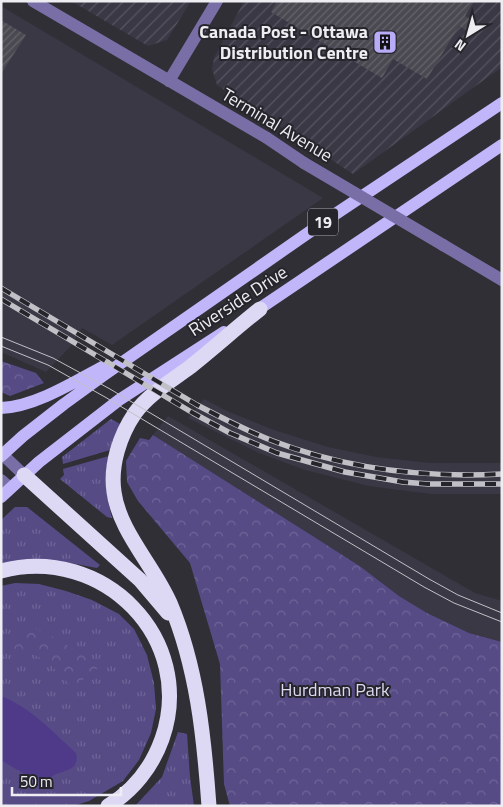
<svg xmlns="http://www.w3.org/2000/svg" width="503" height="807" font-family="'Titillium Web',sans-serif">
  <style>
    .built { fill: #3a3845 }
    .industrial { fill: url(#industrial-furrows) }
    .grass { fill: url(#grass-tufts) }
    .forest { fill: url(#forest-crowns) }
    .water { fill: #4e3a89 }
    .building { fill: url(#building-hatch) }
    .lines { fill: none; stroke-linecap: round; stroke-linejoin: round }
    .minor { stroke: #796fa6; stroke-width: 12 }
    .major { stroke: #c1b6fa; stroke-width: 12 }
    .highway { stroke: #ddd9f5; stroke-width: 15 }
    .tram { stroke: #c1c0c6; stroke-width: 1 }
    .rail-casing { stroke: #c1c0c6; stroke-width: 5.5 }
    .rail { stroke: #26252c; stroke-width: 4; stroke-dasharray: 11; stroke-linecap: butt }
    .minor-bridge { stroke: #796fa6; stroke-width: 12 }
    .labels { text-anchor: middle; stroke-width: 4; stroke-linejoin: round; paint-order: stroke }
    .shield { fill: #26252c; stroke: #b2b1b7; stroke-width: 1 }
    .shield-label { font-size: 16px; font-weight: bold; fill: #eeedf2 }
    .poi-label { font-size: 18px; font-weight: bold; fill: #eeedf2; stroke: #26252c; text-anchor: end }
    .street-label { font-size: 18px; fill: #eeedf2; stroke: #26252c }
    .park-label { font-size: 18px; fill: #dcd9f0; stroke: #26252c }
  </style>
  <defs>
    <pattern id="industrial-furrows" width="10" height="10" patternUnits="userSpaceOnUse" patternTransform="scale(1.25)"><rect width="10" height="10" fill="#3a3845"/><path d="M-1 1l2-2M0 10L10 0M9 11l2-2" fill="none" stroke="#575560"/></pattern>
    <pattern id="grass-tufts" width="24" height="20" patternUnits="userSpaceOnUse" patternTransform="scale(1.25)"><rect width="24" height="20" fill="#574b86"/><path d="M3 7l-1-3M5 7V3M7 7l1-3M15 17l-1-3M17 17v-4M19 17l1-3" fill="none" stroke="#6f6598"/></pattern>
    <pattern id="forest-crowns" width="20" height="18" patternUnits="userSpaceOnUse" patternTransform="scale(1.25)"><rect width="20" height="18" fill="#574b86"/><path d="M2 6a3 3 0 1 1 6 0M12 15a3 3 0 1 1 6 0" fill="none" stroke="#6f6598"/></pattern>
    <pattern id="building-hatch" width="6" height="6" patternUnits="userSpaceOnUse" patternTransform="scale(1.25)"><rect width="6" height="6" fill="#4a4951"/><path d="M-1 1l2-2M0 6l6-6M5 7l2-2" fill="none" stroke="#64646a"/></pattern>
  </defs>
  <rect width="100%" height="100%" fill="#302f36"/>
  <!-- built -->
  <path class="built" d="M1,6L323,198L112,345L82,328L70,347L46,372L1,352Z
    M204,399L227,411L274,430L328,447L376,457L429,463H502V494H432L407,491L369,486L305,470L259,453L188,418Z
    M168,416L475,593L502,601V642L469,633L427,613L399,596L361,567L319,540L153,435Z"/>
  <!-- industrial -->
  <path class="industrial" d="M71,1H191L167,40L148,46Z
    M244,1H502V67L353,174L217,85L212,69L214,58Z"/>
  <!-- grass -->
  <path class="grass" d="M111,419L122,425L110,450L63,464L62,457Z
    M109,456C103,476 107,498 112,518L107,517L60,479L64,475L63,469Z
    M15,507H27L100,565L97,568L65,562L37,560L1,565V520Z
    M15,583L39,584L66,591L92,600L119,614L134,629L147,655L154,683L156,709L151,733L139,760L123,781L89,801L73,806H1V586Z
    M178,732L187,734L190,777L194,806H135L162,777Z"/>
  <!-- forest -->
  <path class="forest" d="M1,361L36,373L44,383L10,396L1,392Z
    M153,435L319,540L361,567L399,596L427,613L469,633L502,642V806H230L224,784L220,664L190,563L138,501L127,482L126,461L140,438L149,440Z
    M33,628C52,634 67,646 84,656C90,659 93,658 98,663V668L76,685L69,684L48,662L33,654L14,653L8,650L6,645C13,635 22,629 33,628Z"/>
  <!-- water -->
  <path class="water" d="M1,696C30,707 54,733 76,753C80,769 67,770 56,774C52,776 49,779 45,781L24,774L1,760Z"/>
  <!-- building -->
  <path class="building" d="M277,1H474L465,16L481,25L475,35L459,26L427,79L393,59L382,78L271,12Z
    M1,20L26,35L1,74Z"/>
  <g class="lines">
    <!-- minor -->
    <path class="minor" d="M33,1L267,138L304,163
      M169,81L217,1
      M443,245L502,280
      M1,453L24,475
      M1,480L10,488"/>
    <!-- major -->
    <path class="major" d="M253,313L502,145
      M1,408C35,407 76,381 106,365
      M1,456L23,436L64,404L104,375L331,217L502,103
      M1,497L39,462L119,400L224,332"/>
    <!-- highway -->
    <path class="highway" d="M24,475L140,580L168,613
      M1,571C103,544 197,639 162,739C152,767 133,791 108,806
      M209,806C204,736 197,667 170,603C154,566 119,531 114,492C110,465 120,435 135,413C149,394 171,381 190,367C214,348 236,328 260,309"/>
    <!-- tram -->
    <path class="tram" d="M1,337L53,358L110,389L429,579L458,595L502,613
      M1,346L48,365L105,397L424,587L454,603L502,622"/>
    <!-- rail casing -->
    <g class="rail-casing">
      <path id="rail" d="M1,288L197,405C222,418 247,431 273,441C346,469 424,478 502,474
        M1,299L193,413L230,433L277,453L345,472L403,482L428,484H502"/>
    </g>
    <!-- rail -->
    <use href="#rail" class="rail"/>
    <!-- minor-bridge -->
    <path class="minor-bridge" d="M304,163L443,245"/>
  </g>
  <!-- icons -->
  <defs>
    <g id="building-square" transform="scale(1.25)"><rect x="-9" y="-9" width="18" height="18" rx="4" fill="#b8abf7" stroke="#26252c"/><path d="M-4-6H4V6H1V3H-1V6H-4ZM-2.5-4.3h1.7v1.8h-1.7ZM.8-4.3h1.7v1.8H.8ZM-2.5-1h1.7V.8h-1.7ZM.8-1h1.7V.8H.8Z" fill="#111"/></g>
  </defs>
  <g fill-rule="evenodd">
    <use href="#building-square" x="385" y="42"/>
  </g>
  <g class="labels">
    <!-- shield labels -->
    <rect class="shield" x="308" y="208.5" width="30" height="27" rx="4"/>
    <g class="shield-label">
      <text x="323" y="228">19</text>
    </g>
    <!-- poi labels -->
    <g class="poi-label">
      <text x="368" y="38">Canada Post - Ottawa<tspan x="368" dy="21">Distribution Centre</tspan></text>
    </g>
    <!-- street labels -->
    <g class="street-label">
      <text transform="translate(277 125) rotate(31)" y="6">Terminal Avenue</text>
      <text transform="translate(238 301) rotate(-33)" y="6">Riverside Drive</text>
    </g>
    <!-- park labels -->
    <g class="park-label">
      <text x="335" y="696">Hurdman Park</text>
    </g>
  </g>
  <!-- border -->
  <rect width="503" height="807" fill="none" stroke="#eeedf2" stroke-width="5"/>
  <!-- north arrow -->
  <g transform="translate(468 35) rotate(217)" stroke="#26252c" stroke-width="4" paint-order="stroke">
  <path d="M0-4L9 19L0 12L-9 19Z" fill="#eeedf2"/>
  <text y="-8" font-size="14" font-weight="bold" text-anchor="middle" fill="#eeedf2">N</text>
  </g>
  <!-- scale -->
  <path d="M12 787v8h109v-8" fill="none" stroke="#eeedf2" stroke-width="2.5"/>
  <text x="20" y="787" font-size="15" fill="#eeedf2" stroke="#26252c" stroke-width="4" paint-order="stroke">50 m</text>
</svg>
